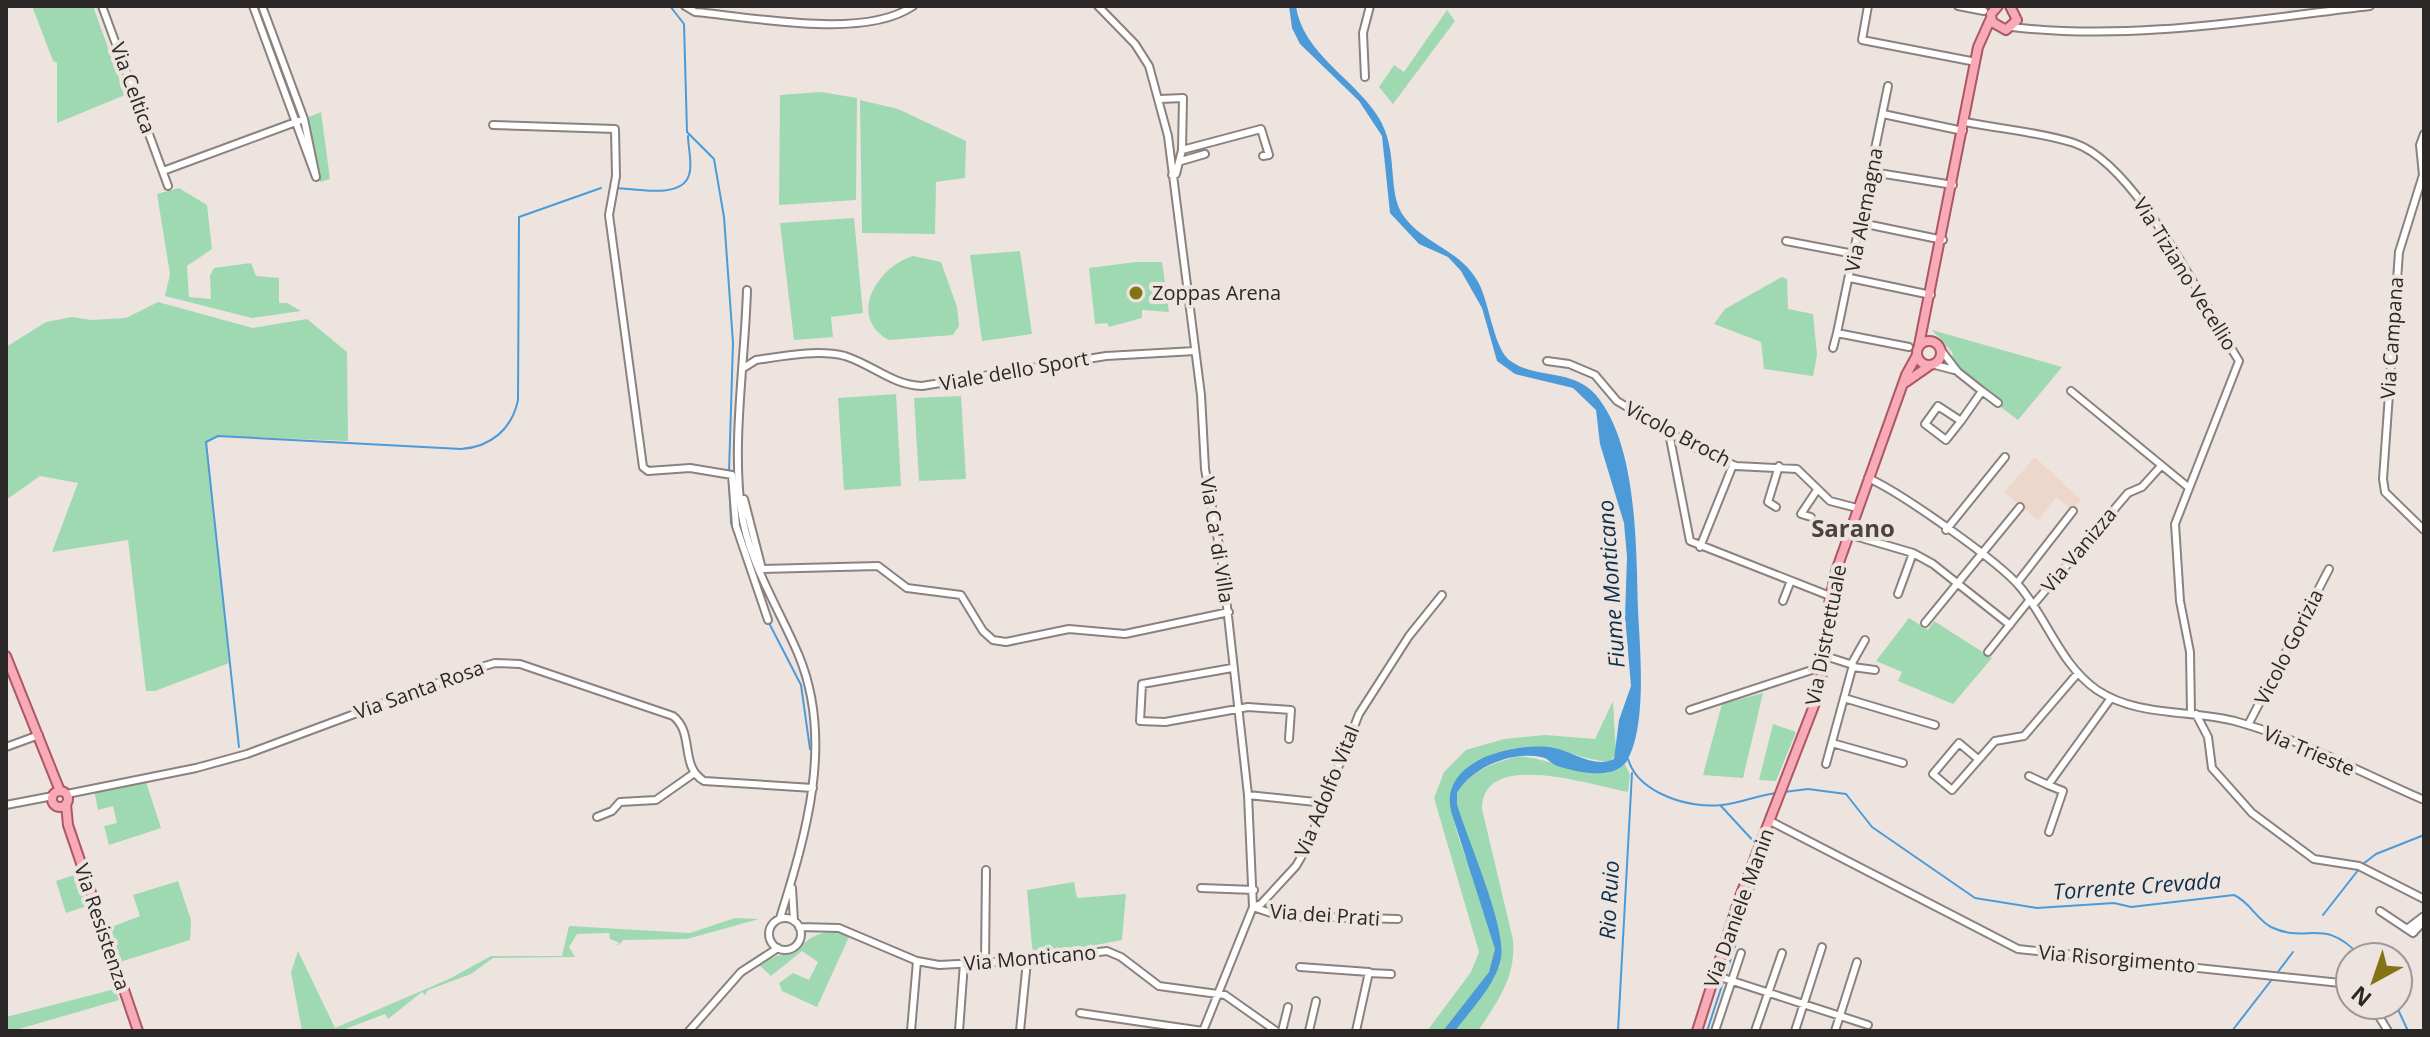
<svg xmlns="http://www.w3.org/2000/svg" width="2430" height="1037" font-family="'Open Sans',sans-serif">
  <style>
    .education { fill: #edd7ca }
    .green { fill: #9fd9b1 }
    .water { fill: #4c9bd8 }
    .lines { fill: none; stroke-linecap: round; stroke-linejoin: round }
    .stream { stroke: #4c9bd8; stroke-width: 2 }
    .minor-casing { stroke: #8b827e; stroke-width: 10 }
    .major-casing { stroke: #ad5765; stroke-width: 12 }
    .minor { stroke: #fff; stroke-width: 6 }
    .major { stroke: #f8aab7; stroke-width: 8 }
    .poi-dot { fill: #837315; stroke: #ede4e0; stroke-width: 3 }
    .labels { text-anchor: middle; stroke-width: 8; stroke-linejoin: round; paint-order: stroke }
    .street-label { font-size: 20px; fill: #2b2726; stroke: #ede4e0 }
    .poi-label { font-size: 20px; fill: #2b2726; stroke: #ede4e0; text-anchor: start }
    .water-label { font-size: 22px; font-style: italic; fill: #0e2f48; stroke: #ede4e0 }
    .quarter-label { font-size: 24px; font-weight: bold; fill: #4b4340; stroke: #ede4e0 }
  </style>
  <rect width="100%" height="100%" fill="#ede4e0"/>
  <!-- education -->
  <path class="education" d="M2035,457L2081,500L2073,510L2056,497L2038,520L2004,492Z"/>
  <!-- green -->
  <path class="green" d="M32,6H93L125,95L57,123V63L53,61Z
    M1447,10L1455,21L1393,104L1379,87L1394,65L1404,72Z
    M821,92L857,98L856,200L779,205L780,95Z
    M860,100L898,109L966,141L965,178L936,182L935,234L862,233Z
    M321,112L330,179L320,182L313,139L304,119Z
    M179,188L207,205L212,249L187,266L189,297L211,299L210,276L214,268L251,263L256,276L279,278V303H287L301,311L252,318L165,296L170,274L157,194Z
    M854,218L863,313L831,317L833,337L794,340L780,223Z
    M1020,251L1032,334L982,341L970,255Z
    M913,256L941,262L957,307L959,326L953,335L889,340C846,317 878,266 913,256Z
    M1136,262H1162L1169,312L1142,310V318L1109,327L1107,323L1095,324L1089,268Z
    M1782,277L1787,279L1788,309L1813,314L1817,355L1813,376L1764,369L1761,342L1714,324L1725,309Z
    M158,302L253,328L307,319L347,352L348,441L219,436L207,442L229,663L155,691H146L128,540L52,552L78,483L40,476L6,500V347L46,322L72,317L91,320L126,318Z
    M1932,330L2062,367L2018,420L1989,398L1991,392L1954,363L1952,352Z
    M896,394L901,486L844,490L838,398Z
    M961,396L966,479L919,481L914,398Z
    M1909,618L1928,630L1934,621L1992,658L1953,704L1898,681L1902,672L1876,661Z
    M1763,693L1743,778L1703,775L1722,704Z
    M1613,701L1616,754L1610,762C1583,760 1560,747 1533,747C1514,746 1496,752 1480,760C1407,795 1503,902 1495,956C1492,975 1461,1012 1447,1027L1443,1031H1427L1471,972L1479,952L1434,798L1444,772L1466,750L1504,739L1545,735L1595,739Z
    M1773,724L1796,732L1776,781L1759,780Z
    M1517,757C1548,754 1600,790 1625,764L1630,775L1628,792C1593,786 1482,748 1482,809L1513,940C1516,977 1498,1001 1478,1031H1455C1469,1011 1488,991 1498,969C1515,933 1460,839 1456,796C1466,773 1494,762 1517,757Z
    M145,779L161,828L109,845L104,826L117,823L113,806L98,810L94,789Z
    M77,874L87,906L66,913L56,881Z
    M178,881L191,920L190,940L120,962L109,928L140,916L133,895Z
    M1074,882L1077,898L1126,894L1122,940L1033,957L1027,890Z
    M735,918L759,919L687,939L623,940L620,944L612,947L620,943L610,939L609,933L577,934L569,947L575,957L493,958L471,974L428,990L425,995L422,992L388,1019L385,1014L340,1031H302L291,972L298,951L335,1028L449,979L491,956H562L569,926L690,933Z
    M838,932L849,937L817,1007L782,991L779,983L793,973L809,980L818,962L802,951L771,976L759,965C770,958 777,956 789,952C808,946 807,931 838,932Z
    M115,989L119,1000L12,1031L6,1027V1017Z"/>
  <!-- water -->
  <path class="water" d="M1289,6H1296C1302,52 1353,78 1377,115C1401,151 1385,193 1405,218C1425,244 1459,250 1477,280C1490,301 1493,351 1512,362C1537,379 1572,369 1595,394C1638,443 1636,549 1638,610C1640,650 1647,723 1628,759C1616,782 1578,772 1557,766C1550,763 1548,758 1541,757C1512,751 1472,767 1457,793V804C1467,839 1507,927 1501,958C1497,983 1470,1011 1455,1031H1443L1489,972L1495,949L1451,811C1439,760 1516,741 1554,748C1572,751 1595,769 1614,759L1619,720L1631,686L1625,617L1627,557L1624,523L1600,444L1596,410L1573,388L1515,374L1497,361L1482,308L1461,271L1448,257L1419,244L1390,213L1382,136L1359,101L1300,44L1292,28Z"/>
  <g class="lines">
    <!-- stream -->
    <path class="stream" d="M670,6L684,24L687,132L714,159L724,217L733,343L729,472
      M617,188C636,189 682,199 689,175C693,164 688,148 688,136
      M729,478L731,523L738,542
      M769,623L801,685L810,749
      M239,747L206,442L218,436L461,449C491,447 512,429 518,400L519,217L601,188
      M1628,759C1638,793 1689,809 1722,805C1741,803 1758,795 1777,793
      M1784,792L1808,789L1846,794L1872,827L1975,898L2037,908L2114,903L2131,907L2234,895C2250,902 2256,919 2271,927C2308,945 2323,915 2361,957
      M1721,806L1757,845
      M2363,864L2376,854L2424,835
      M2323,915L2359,869
      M2277,973L2293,952
      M2396,1005L2408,1031
      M1618,1031L1632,773
      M1707,1031L1762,864L1761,850
      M2232,1031L2273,978"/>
    <!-- minor casing -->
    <g class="minor-casing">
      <path id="minor" d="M102,6L168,186
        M253,6L316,177L304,119
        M685,6L695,12C753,17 864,40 913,6
        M1098,6L1135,44L1149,66L1168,136L1201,395L1205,469L1222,562L1248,795L1253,907L1203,1031
        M1868,6L1862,40L1976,62
        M1958,6L1984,11
        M2012,27C2132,41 2250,20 2370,6
        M1365,77L1363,33L1370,6
        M1160,99L1183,98L1182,150L1176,174L1172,175
        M1883,114L1963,131
        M1965,122C2000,129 2040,132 2074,143C2137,164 2203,304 2239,361L2175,524L2180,601L2190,652L2191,714
        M493,125L615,129L616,176L609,215L643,467L648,471L690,468L732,475L736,526L768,620
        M2424,134L2420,145L2423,175L2399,252L2383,479L2385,492L2424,530
        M1182,150L1261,129L1269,155L1263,156
        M1181,161L1205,154
        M163,171L304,119L262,6
        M1872,172L1953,185
        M1861,223L1943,240
        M1786,241L1854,254
        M1850,278L1931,295
        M747,290C745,360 732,441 741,509C748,562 779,608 799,656C834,741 806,835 780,918
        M1837,333L1888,86
        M1833,348L1837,333L1909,347
        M1941,350L1958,372L1982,391L1961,421
        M1547,361L1569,364L1595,375L1617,401L1701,451L1736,466L1797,469L1830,501L1857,508
        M1935,365L1954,370
        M745,367L756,360C783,356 818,349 845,356C873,365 892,385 922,386L1106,356L1195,351
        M1982,391L1998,403
        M2071,391L2188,487
        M1938,406L1961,421L1946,440L1925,424Z
        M1669,433L1690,541L1830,596
        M1868,478C1900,492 2000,562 2021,588C2048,621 2061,665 2097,690C2139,718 2192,709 2238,722C2302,740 2363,774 2424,800
        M744,499L761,565
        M1776,507L1768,502L1779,466
        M1811,517L1801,514L1817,490
        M1946,530L2005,457
        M1848,534L1913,553L1933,564L2010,625
        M1700,547L1733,465
        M759,569L878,566L907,588L961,595L983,631L993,640L1006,642L1069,629L1125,634L1229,612
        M2017,583L2073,511
        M1898,594L1913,553
        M1783,601L1790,583
        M2033,605L2128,493L2142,487L2161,466
        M1925,623L2020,507
        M1988,652L2028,602
        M1825,656L1853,665L1826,764
        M1852,663L1865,640
        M1853,667L1875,670
        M1232,668L1142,684L1140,721L1165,722L1248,707L1291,710L1289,739
        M1844,698L1935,725
        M1690,710L1824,666
        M2196,714L2208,737L2212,768L2252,813L2314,859L2359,866L2424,899
        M2248,725L2329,569
        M1832,743L1903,763
        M6,747L39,735
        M1978,759L1959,743L1933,774L1952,790L1995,741L2024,736L2078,673
        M2029,776L2048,785L2111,698
        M2048,785L2063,791L2049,832
        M67,794L196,768L247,754L478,668L495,663L520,664L673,716C695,733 679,766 704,781L813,788
        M1248,795L1325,803
        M6,805L53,796
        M597,817L612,811L620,802L656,800L693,774
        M1770,821L2018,949L2350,984
        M792,888L794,921
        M1201,888L1254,890
        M1253,907L1261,904L1296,866L1307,847L1359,714L1409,636L1442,595
        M1253,907L1280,916L1398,919
        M2380,911L2407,929
        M2424,916L2407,929L2413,933L2424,921
        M769 934a16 16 0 1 1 32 0a16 16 0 1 1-32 0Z
        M799,927L839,928L917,961L939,965L1033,960L1107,951L1121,957L1159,986L1225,995L1276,1031
        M985,963L986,870
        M1300,967L1369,972L1356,1031
        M1368,973L1391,974
        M1714,975L1868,1025
        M2372,1005L2388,1031
        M1080,1013L1203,1031
        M689,1031L741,972L778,948
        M911,1031L917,961
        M959,1031L964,963
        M1020,1031L1027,961
        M1282,1031L1288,1007
        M1309,1031L1316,1001
        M1715,1031L1741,953
        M1755,1031L1782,953
        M1795,1031L1822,947
        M1835,1031L1857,962"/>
    </g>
    <!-- major casing -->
    <g class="major-casing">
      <path id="major" d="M1998,6L1991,14L1992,22L2006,30L2017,20L2010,6
        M1917 353a12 12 0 1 1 24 0a12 12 0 1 1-24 0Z
        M1919,345L1978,47L1991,18
        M1906,382L1929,366
        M6,656L60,791
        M52 799a8 8 0 1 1 16 0a8 8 0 1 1-16 0Z
        M66,804L68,825L138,1031
        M1697,1031L1739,899L1815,703L1824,665L1829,604L1836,571L1906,375L1917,355"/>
    </g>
    <!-- minor -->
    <use href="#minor" class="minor"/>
    <!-- major -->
    <use href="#major" class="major"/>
  </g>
  <!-- markers -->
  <circle class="poi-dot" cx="1136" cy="293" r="8"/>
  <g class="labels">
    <!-- street labels -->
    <g class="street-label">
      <text transform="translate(133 88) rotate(70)" y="7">Via Celtica</text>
      <text transform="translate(1864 210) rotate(-79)" y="7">Via Alemagna</text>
      <text transform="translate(2185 274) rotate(58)" y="7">Via Tiziano Vecellio</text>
      <text transform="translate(2392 338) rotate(-86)" y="7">Via Campana</text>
      <text transform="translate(1014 371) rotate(-10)" y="7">Viale dello Sport</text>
      <text transform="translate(1678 434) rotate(28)" y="7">Vicolo Broch</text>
      <text transform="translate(1217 540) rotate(81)" y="7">Via Ca' di Villa</text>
      <text transform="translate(2079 550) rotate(-50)" y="7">Via Vanizza</text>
      <text transform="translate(1826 635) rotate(-79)" y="7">Via Distrettuale</text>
      <text transform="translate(2289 647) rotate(-63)" y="7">Vicolo Gorizia</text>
      <text transform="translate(419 690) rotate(-20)" y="7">Via Santa Rosa</text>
      <text transform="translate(2309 751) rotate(23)" y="7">Via Trieste</text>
      <text transform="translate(1327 791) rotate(-68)" y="7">Via Adolfo Vital</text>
      <text transform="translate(1739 908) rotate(-70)" y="7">Via Daniele Manin</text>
      <text transform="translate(1325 915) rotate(4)" y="7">Via dei Prati</text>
      <text transform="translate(102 927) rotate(71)" y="7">Via Resistenza</text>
      <text transform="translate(1030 958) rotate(-5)" y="7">Via Monticano</text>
      <text transform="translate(2117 959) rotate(5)" y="7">Via Risorgimento</text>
    </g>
    <!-- poi labels -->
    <g class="poi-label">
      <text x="1152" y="300">Zoppas Arena</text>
    </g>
    <!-- water labels -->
    <g class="water-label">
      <text transform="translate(1611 584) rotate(-94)" y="8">Fiume Monticano</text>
      <text transform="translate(2137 886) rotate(-4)" y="8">Torrente Crevada</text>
      <text transform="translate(1609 900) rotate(-87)" y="8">Rio Ruio</text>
    </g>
    <!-- quarter labels -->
    <g class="quarter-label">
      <text x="1853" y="537">Sarano</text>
    </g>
  </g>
  <!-- border -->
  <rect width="2430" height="1037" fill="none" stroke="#2b2726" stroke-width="16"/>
  <!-- north arrow -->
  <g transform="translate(2374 981) rotate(220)"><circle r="38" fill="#ede4e0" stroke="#9f9896" stroke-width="2"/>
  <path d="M0-6L14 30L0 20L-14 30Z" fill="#837315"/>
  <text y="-12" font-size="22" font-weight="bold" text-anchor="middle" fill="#2b2726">N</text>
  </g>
</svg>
